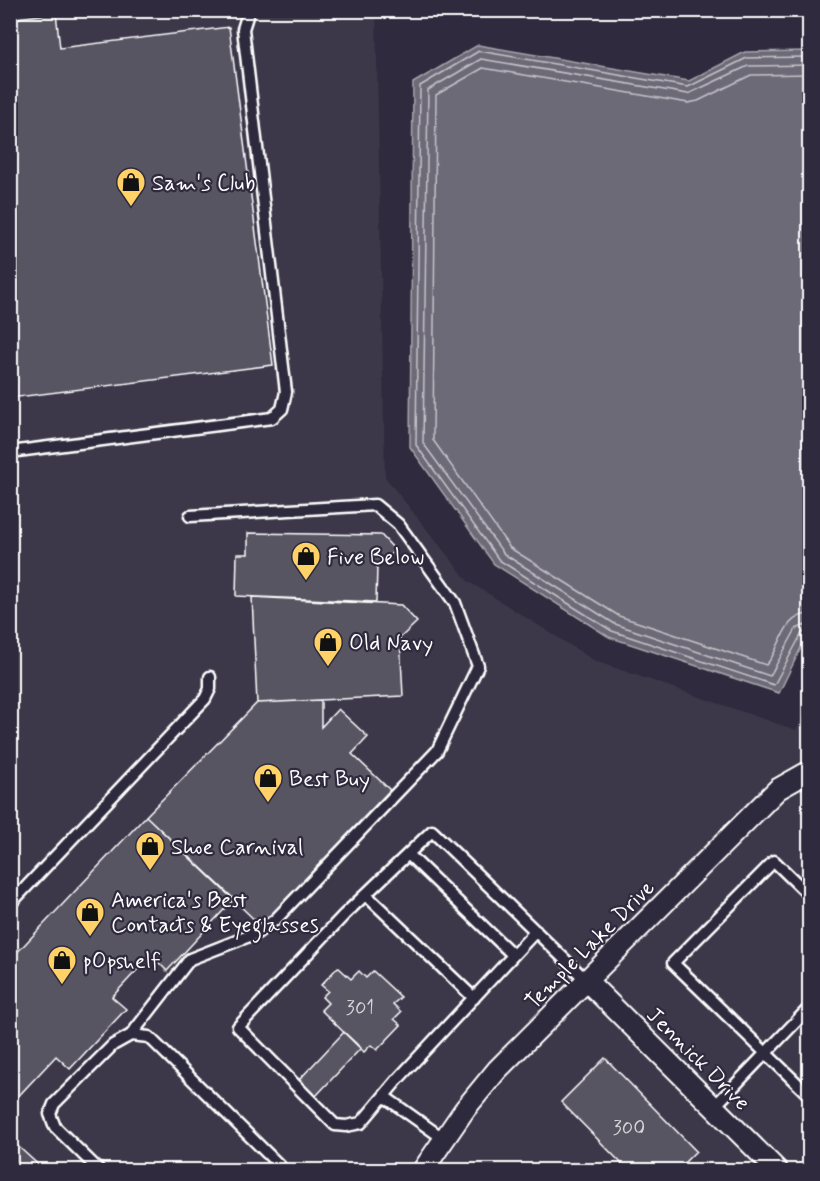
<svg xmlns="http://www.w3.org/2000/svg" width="820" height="1181" font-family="Mynerve,sans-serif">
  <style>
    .built { fill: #3c3749 }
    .water { fill: #6d6a77; stroke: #a7a6ad; stroke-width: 1.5 }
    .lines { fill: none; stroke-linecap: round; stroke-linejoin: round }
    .shore { stroke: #c5c3c9; stroke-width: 1.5 }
    .building { fill: #595564; stroke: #fff; stroke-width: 1.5 }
    .service-casing { stroke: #fff; stroke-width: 15 }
    .minor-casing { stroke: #fff; stroke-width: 24 }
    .service { stroke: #2f2a3d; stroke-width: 10 }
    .minor { stroke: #2f2a3d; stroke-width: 20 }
    .labels { text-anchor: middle; stroke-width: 4.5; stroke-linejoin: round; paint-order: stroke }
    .number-label { font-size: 20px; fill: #d6d4d8 }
    .poi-label { font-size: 22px; fill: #fff; stroke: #2f2a3d; text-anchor: start }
    .street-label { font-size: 22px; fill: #fff; stroke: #2f2a3d }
  </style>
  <rect width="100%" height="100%" fill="#2f2a3d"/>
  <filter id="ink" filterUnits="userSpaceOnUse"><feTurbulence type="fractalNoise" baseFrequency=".0167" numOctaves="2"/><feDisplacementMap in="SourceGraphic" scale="12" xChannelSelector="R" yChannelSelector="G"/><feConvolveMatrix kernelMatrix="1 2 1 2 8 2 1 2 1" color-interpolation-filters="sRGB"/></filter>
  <g filter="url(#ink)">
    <!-- built -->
    <path class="built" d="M10,11H376L385,477L468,581L595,661L796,730L809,704V1170H11Z"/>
    <!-- water -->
    <path class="water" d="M478,45L689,81L745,52L809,51V631L779,693L609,637L494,564L410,447L413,83Z"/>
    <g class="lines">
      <!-- shore -->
      <path class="shore" d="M810,57L747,58L688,87L479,51L420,86L416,445L499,560L612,631L774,685L802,633L810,630
        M810,65L748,66L688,94L481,59L428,90L423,443L504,554L615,624L770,676L796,629L810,623
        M810,74L751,75L698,101L688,103L483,68L436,95L433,440L510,548L619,616L766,665C782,649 781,615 810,614"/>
    </g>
    <!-- building -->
    <path class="building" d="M56,13L60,48L229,27L273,365L10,398V19Z
      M248,533L381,535L395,550L377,567L376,602L236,596L237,554H248Z
      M252,597L401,605L417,622L400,638L403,696L257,703Z
      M321,700V727L338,709L368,737L352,754L390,790L261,926L146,816L257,703Z
      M146,816L234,899L167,971L151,955L112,997L126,1009L70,1069L56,1056L10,1105V960Z
      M338,967L351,979L359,971L366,978L373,971L401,997L393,1004L401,1012L394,1019L401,1025L377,1050L371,1045L364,1052L321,1010L328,1003L322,997L328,991L321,985Z
      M344,1032L361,1048L315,1097L298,1081Z
      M605,1058L696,1151L677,1170H628L561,1102Z
      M10,1139L44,1170H10Z"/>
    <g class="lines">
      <!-- service casing -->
      <g class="service-casing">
        <path id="service" d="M10,452L272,418L282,409L286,392L243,29L249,10
          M408,854L513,955
          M366,895L474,998
          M810,896L774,861L673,963L810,1096
          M10,904L205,699L210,689V677
          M536,931L398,1079L361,1123L346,1126L335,1125L238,1027L344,915L432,831L587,981
          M131,1035L190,959L257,933L276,919L437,751L478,666L455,603L398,524L375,505L190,516
          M385,1097L444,1139
          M714,1107L810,1007
          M99,1170L55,1127L50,1114L54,1104L113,1045L131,1035L149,1037L280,1166"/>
      </g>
      <!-- minor casing -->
      <g class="minor-casing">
        <path id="minor" d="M587,981L777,1170
          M423,1170L465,1109L497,1070L778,789L810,771"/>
      </g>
      <!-- service -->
      <use href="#service" class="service"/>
      <!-- minor -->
      <use href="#minor" class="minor"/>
    </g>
  </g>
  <!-- icons -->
  <defs>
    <g id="shop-pin" transform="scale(1.5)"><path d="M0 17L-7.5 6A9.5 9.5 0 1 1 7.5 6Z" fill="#ffd166" stroke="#2f2a3d"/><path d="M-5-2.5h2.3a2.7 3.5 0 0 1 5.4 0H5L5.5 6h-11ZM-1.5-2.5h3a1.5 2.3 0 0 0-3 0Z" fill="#111"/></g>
  </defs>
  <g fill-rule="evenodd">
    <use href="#shop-pin" x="131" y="182"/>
    <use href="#shop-pin" x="306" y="556"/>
    <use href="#shop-pin" x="328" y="642"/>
    <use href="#shop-pin" x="268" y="778"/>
    <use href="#shop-pin" x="150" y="846"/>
    <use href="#shop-pin" x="90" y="912"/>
    <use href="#shop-pin" x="62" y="960"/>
  </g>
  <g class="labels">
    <!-- number labels -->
    <g class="number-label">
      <text x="360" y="1014">301</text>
      <text x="629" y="1134">300</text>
    </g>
    <!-- poi labels -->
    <g class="poi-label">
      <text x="152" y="190">Sam's Club</text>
      <text x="327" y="564">Five Below</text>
      <text x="349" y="650">Old Navy</text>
      <text x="289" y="786">Best Buy</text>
      <text x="171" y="854">Shoe Carnival</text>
      <text x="111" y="907">America's Best<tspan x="111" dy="25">Contacts &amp; Eyeglasses</tspan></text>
      <text x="83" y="968">pOpshelf</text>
    </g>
    <!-- street labels -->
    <g class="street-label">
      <text transform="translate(589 944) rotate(-45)" y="8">Temple Lake Drive</text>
      <text transform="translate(699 1058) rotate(45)" y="8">Jennick Drive</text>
    </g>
  </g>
  <!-- margin -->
  <rect width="820" height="1181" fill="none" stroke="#2f2a3d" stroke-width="36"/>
  <rect x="18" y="18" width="784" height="1145" fill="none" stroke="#fff" stroke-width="2" filter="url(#ink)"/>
</svg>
